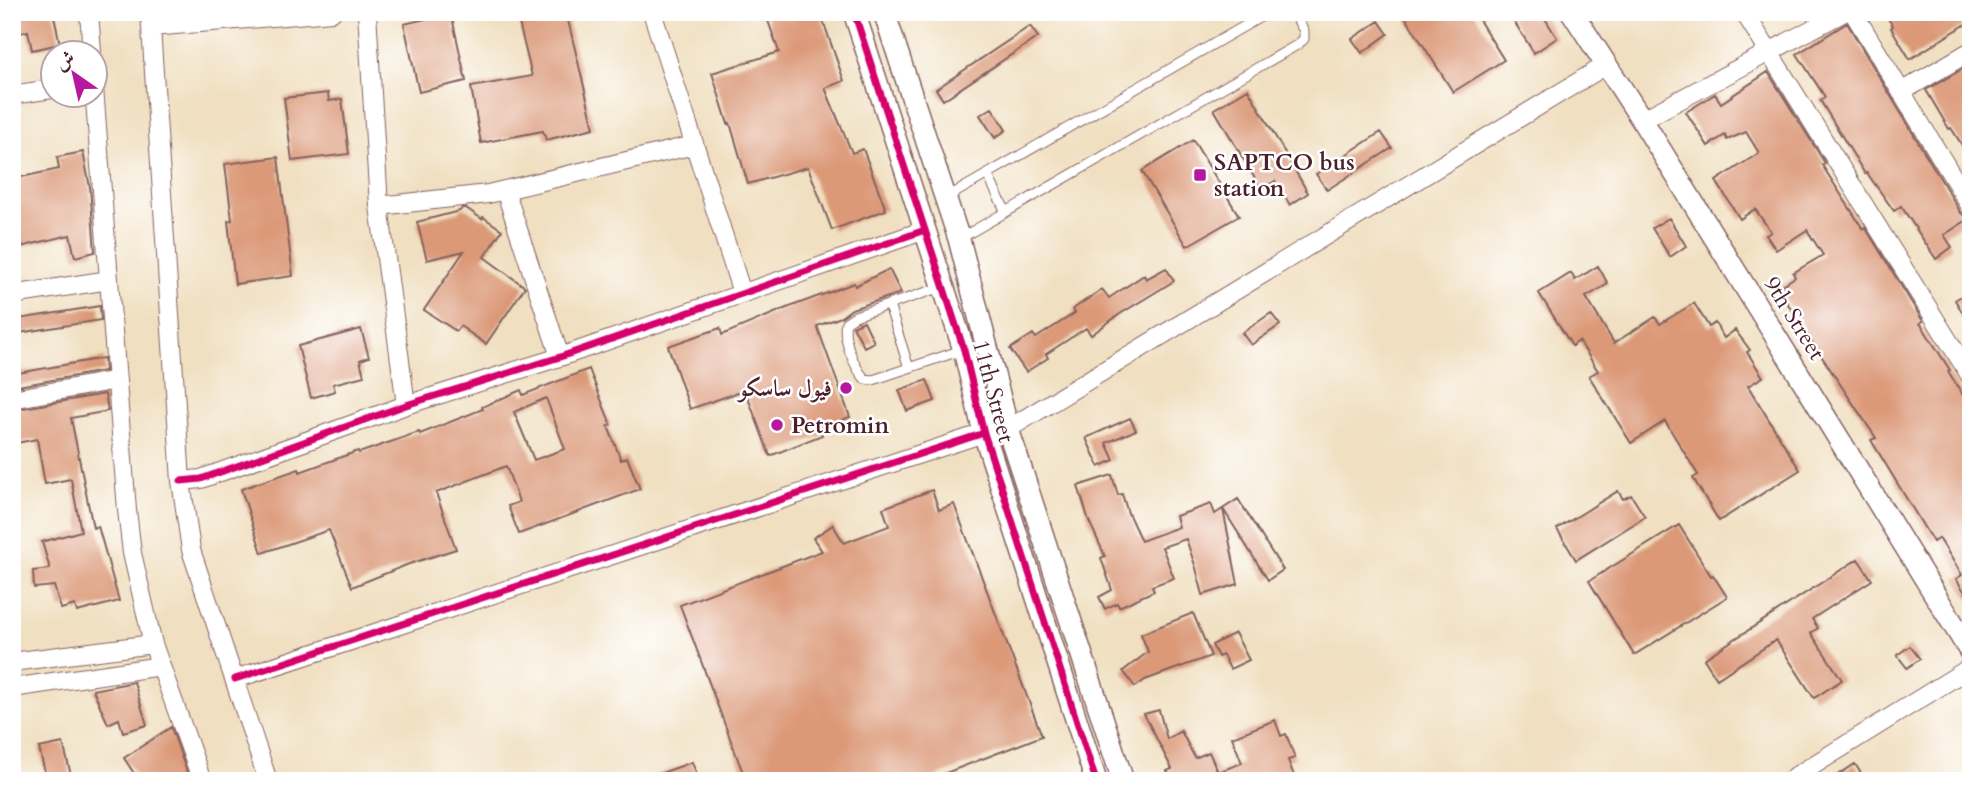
<svg xmlns="http://www.w3.org/2000/svg" width="1983" height="793" font-family="Cardo,Amiri,serif">
  <style>
    .building { fill: #db9978; fill-rule: evenodd }
    .lines { fill: none; stroke-linecap: round; stroke-linejoin: round }
    .service-casing { stroke: #84625f; stroke-width: 11 }
    .minor-casing { stroke: #84625f; stroke-width: 20 }
    .tertiary-casing { stroke: #84625f; stroke-width: 24 }
    .service { stroke: #fff; stroke-width: 9 }
    .minor { stroke: #fff; stroke-width: 18 }
    .tertiary { stroke: #fff; stroke-width: 21 }
    .cycleway-casing { stroke: #fff; stroke-width: 11 }
    .cycleway { stroke: #d6006c; stroke-width: 7 }
    .poi-dot { fill: #b5179e; stroke: #fff; stroke-width: 2.5 }
    .labels { text-anchor: middle; stroke-width: 5; stroke-linejoin: round; paint-order: stroke }
    .poi-label { font-size: 23px; font-weight: bold; fill: #4a1f2b; stroke: #fff; text-anchor: start }
    .street-label { font-size: 23px; fill: #4a1f2b; stroke: #fff }
  </style>
  <rect width="100%" height="100%" fill="#fff"/>
  <filter id="ink" filterUnits="userSpaceOnUse"><feTurbulence type="fractalNoise" baseFrequency=".0143" numOctaves="2"/><feDisplacementMap in="SourceGraphic" scale="14" xChannelSelector="R" yChannelSelector="G"/><feConvolveMatrix kernelMatrix="1 2 1 2 8 2 1 2 1" color-interpolation-filters="sRGB"/></filter>
  <filter id="wash" filterUnits="userSpaceOnUse"><feTurbulence type="fractalNoise" baseFrequency=".00686" numOctaves="4" result="noise"/><feDisplacementMap in="SourceGraphic" scale="28" xChannelSelector="R" yChannelSelector="G"/><feGaussianBlur stdDeviation="1.57" result="paint"/><feColorMatrix in="noise" values="0 0 0 0 0 0 0 0 0 0 0 0 0 0 0 0 0 1.4 0 .05"/><feComposite in="paint" operator="in"/></filter>
  <g filter="url(#wash)">
    <rect width="100%" height="100%" fill="#f0dfc0"/>
    <g id="blocks">
      <!-- building -->
      <path class="building" d="M16,12H53L60,44L32,50L28,31L20,33Z
        M528,12H566L594,128L546,140L543,131L481,143L471,87L532,76L517,15Z
        M765,12H820L844,81L825,88L852,153L863,149L886,210L832,230L808,167L748,184L730,123L728,124L712,73L779,52Z
        M1402,12H1474L1504,60L1453,92Z
        M1508,12H1541L1557,38L1534,53Z
        M1884,12H1971V21L1910,59L1891,28L1893,26Z
        M451,13L466,81L419,92L404,24Z
        M1379,21L1388,34L1362,53L1352,39Z
        M1847,23L1961,213L1970,218L1944,235L1952,247L1936,259L1901,206L1894,211L1867,173L1865,174L1820,100L1825,97L1797,54Z
        M1030,26L1038,37L943,100L936,89Z
        M1971,64V159L1951,128L1949,129L1926,90Z
        M1768,72L1825,163L1822,165L1863,229L1865,227L1923,321L1920,323L1950,370L1948,371L1971,408V601L1956,579L1962,575L1939,538L1933,542L1871,440L1876,438L1808,336L1778,288L1795,277L1793,273L1823,255L1807,230L1776,250L1766,235L1771,232L1755,209L1740,219L1716,181L1759,153L1746,132L1727,140L1725,135L1708,146L1686,112L1715,94L1721,103Z
        M1248,89L1308,193L1290,205L1275,181L1261,189L1214,109Z
        M328,93L329,101L342,99L349,154L292,161L284,98Z
        M992,108L1006,130L995,138L980,115Z
        M1381,132L1392,148L1327,190L1316,174Z
        M1193,140L1239,216L1187,246L1142,171Z
        M83,152L90,187L95,252L75,257L70,235L12,249V179L59,169L57,157Z
        M278,157L293,276L235,284L228,221L232,220L225,164Z
        M462,208H466L482,219L483,217L502,230L484,257L525,287L486,344L460,326L456,331L424,310L464,251L427,260L417,222L460,211Z
        M1669,218L1686,246L1670,257L1652,228Z
        M1598,266L1608,284L1586,297L1614,343L1655,317L1660,324L1694,303L1709,327L1715,323L1724,338L1735,330L1750,350L1747,352L1763,377L1748,386L1800,470L1719,521L1693,478L1698,475L1665,421L1631,443L1589,376L1598,371L1579,341L1572,346L1539,293L1571,273L1575,280Z
        M1166,268L1174,281L1120,314L1091,335L1086,328L1046,354L1048,358L1026,372L1010,349L1033,334L1036,338L1075,313L1073,309L1102,289L1109,298L1144,275L1146,279Z
        M889,269L901,293L852,309L841,317L817,326L850,417L820,428L822,435L770,456L745,390L690,409L668,346L720,328L722,335L784,309L854,283L855,286Z
        M1971,290V326L1955,300Z
        M100,306L101,320L12,334V320Z
        M1271,313L1280,325L1251,345L1242,333Z
        M864,321L874,342L864,347L853,326Z
        M361,329L369,357L360,360L364,376L333,384L335,391L311,398L298,346Z
        M104,358L105,371L12,387V374Z
        M589,369L611,425L608,426L621,460L627,457L640,489L519,534L508,506L519,502L506,466L436,493L456,549L409,564L352,587L329,530L262,553L241,489L299,469L300,472L358,451L359,453L419,432L420,434L483,409L482,407L521,390L523,395ZM546,398L565,449L534,460L514,412Z
        M927,380L935,401L907,411L899,390Z
        M105,394L108,411L71,418L93,528L98,526L119,601L77,612L75,605L61,609L54,586L34,588L33,571L50,569L42,542L81,531L71,479L45,484L37,439L12,444V410Z
        M1130,418L1136,430L1106,443L1114,460L1099,467L1086,438Z
        M1112,475L1118,495L1122,494L1128,513L1141,541L1179,527L1176,516L1211,504L1215,514L1238,499L1283,570L1268,580L1223,509L1238,584L1203,595L1196,568L1186,539L1162,547L1174,578L1152,586L1154,591L1119,607L1117,603L1105,609L1099,597L1112,590L1101,558L1105,556L1089,521L1078,486Z
        M932,490L939,510L954,504L1042,736L925,781H746L680,605L822,551L813,538L833,525L844,543L889,526L883,508Z
        M1618,491L1623,499L1631,495L1645,517L1576,560L1557,529Z
        M1679,525L1711,576L1713,575L1727,597L1634,655L1589,581Z
        M1858,559L1872,580L1812,619L1818,628L1811,633L1842,680L1814,698L1776,640L1717,679L1704,659Z
        M1193,613L1211,656L1145,680L1135,687L1123,671L1148,652L1141,634Z
        M1235,633L1249,660L1230,669L1223,655L1218,657L1212,645Z
        M1910,646L1920,659L1907,668L1897,655Z
        M134,682L147,725L123,732L119,719L108,724L93,690Z
        M1159,710L1167,739L1181,731L1195,758L1209,752L1218,772L1242,763L1232,737L1275,720L1281,736L1286,734L1295,758L1288,760L1296,781H1172L1167,771L1172,769L1144,714Z
        M171,727L190,781H139L124,758Z
        M63,743L72,779L47,781L39,748Z
        M692,762L699,781H645V779Z
        M1855,764L1866,781H1829Z"/>
    </g>
  </g>
  <g filter="url(#ink)">
    <use href="#blocks" fill-opacity="0" stroke="#84625f" stroke-width="2"/>
    <g class="lines">
      <!-- service casing -->
      <g class="service-casing">
        <path id="service" d="M987,174L1006,212
          M946,198L1269,12
          M959,239L1297,45L1304,39V31L1293,12
          M942,287L855,316L846,322C842,338 854,367 865,379L873,380L962,350
          M889,305L909,368"/>
      </g>
      <!-- minor casing -->
      <g class="minor-casing">
        <path id="minor" d="M89,12L92,52
          M150,12L181,481L191,550L268,781
          M367,12L379,206L406,405
          M652,12L742,293
          M1744,12L1971,377
          M1853,12L1971,207
          M151,27L332,12
          M94,88L127,510L132,553L153,644L202,781
          M1901,92L1971,51
          M12,95L52,89
          M1642,120L1844,12
          M505,190L560,357
          M379,206L488,194L694,145
          M12,295L109,280
          M12,399L117,380
          M1008,429L1606,65
          M181,481L201,479L406,405L560,357L925,230
          M12,662L153,644
          M235,679L984,433
          M12,688L161,666
          M1788,781L1971,667"/>
      </g>
      <!-- tertiary casing -->
      <g class="tertiary-casing">
        <path id="tertiary" d="M854,12L964,350L984,433L1096,781
          M884,12L959,239L1008,429L1123,781
          M1572,12L1642,120L1971,653"/>
      </g>
      <!-- service -->
      <use href="#service" class="service"/>
      <!-- minor -->
      <use href="#minor" class="minor"/>
      <!-- tertiary -->
      <use href="#tertiary" class="tertiary"/>
      <!-- cycleway casing -->
      <g class="cycleway-casing">
        <path id="cycleway" d="M854,12L964,350L984,433L1096,781
          M181,481L201,479L406,405L560,357L925,230
          M235,679L984,433"/>
      </g>
      <!-- cycleway -->
      <use href="#cycleway" class="cycleway"/>
    </g>
  </g>
  <!-- markers -->
  <g class="poi-dot">
    <rect x="1193" y="168" width="14" height="14" rx="3.5"/>
    <circle cx="846" cy="388" r="7"/>
    <circle cx="777" cy="425" r="7"/>
  </g>
  <g class="labels">
    <!-- poi labels -->
    <g class="poi-label">
      <text x="1214" y="170">SAPTCO bus<tspan x="1214" dy="26">station</tspan></text>
      <text x="832" y="396" text-anchor="end">فيول ساسكو</text>
      <text x="791" y="433">Petromin</text>
    </g>
    <!-- street labels -->
    <g class="street-label">
      <text transform="translate(1795 318) rotate(58)" y="8">9th Street</text>
      <text transform="translate(994 391) rotate(75)" y="8">11th Street</text>
    </g>
  </g>
  <!-- margin -->
  <rect width="1983" height="793" fill="none" stroke="#fff" stroke-width="42"/>
  <!-- north arrow -->
  <g transform="translate(74 74) rotate(326)"><circle r="33" fill="#ffffff" stroke="#b7a5aa" stroke-width="2"/>
  <path d="M0-5L12 26L0 18L-12 26Z" fill="#b5179e"/>
  <text y="-10" font-size="19" font-weight="bold" text-anchor="middle" fill="#4a1f2b">ش</text>
  </g>
</svg>
